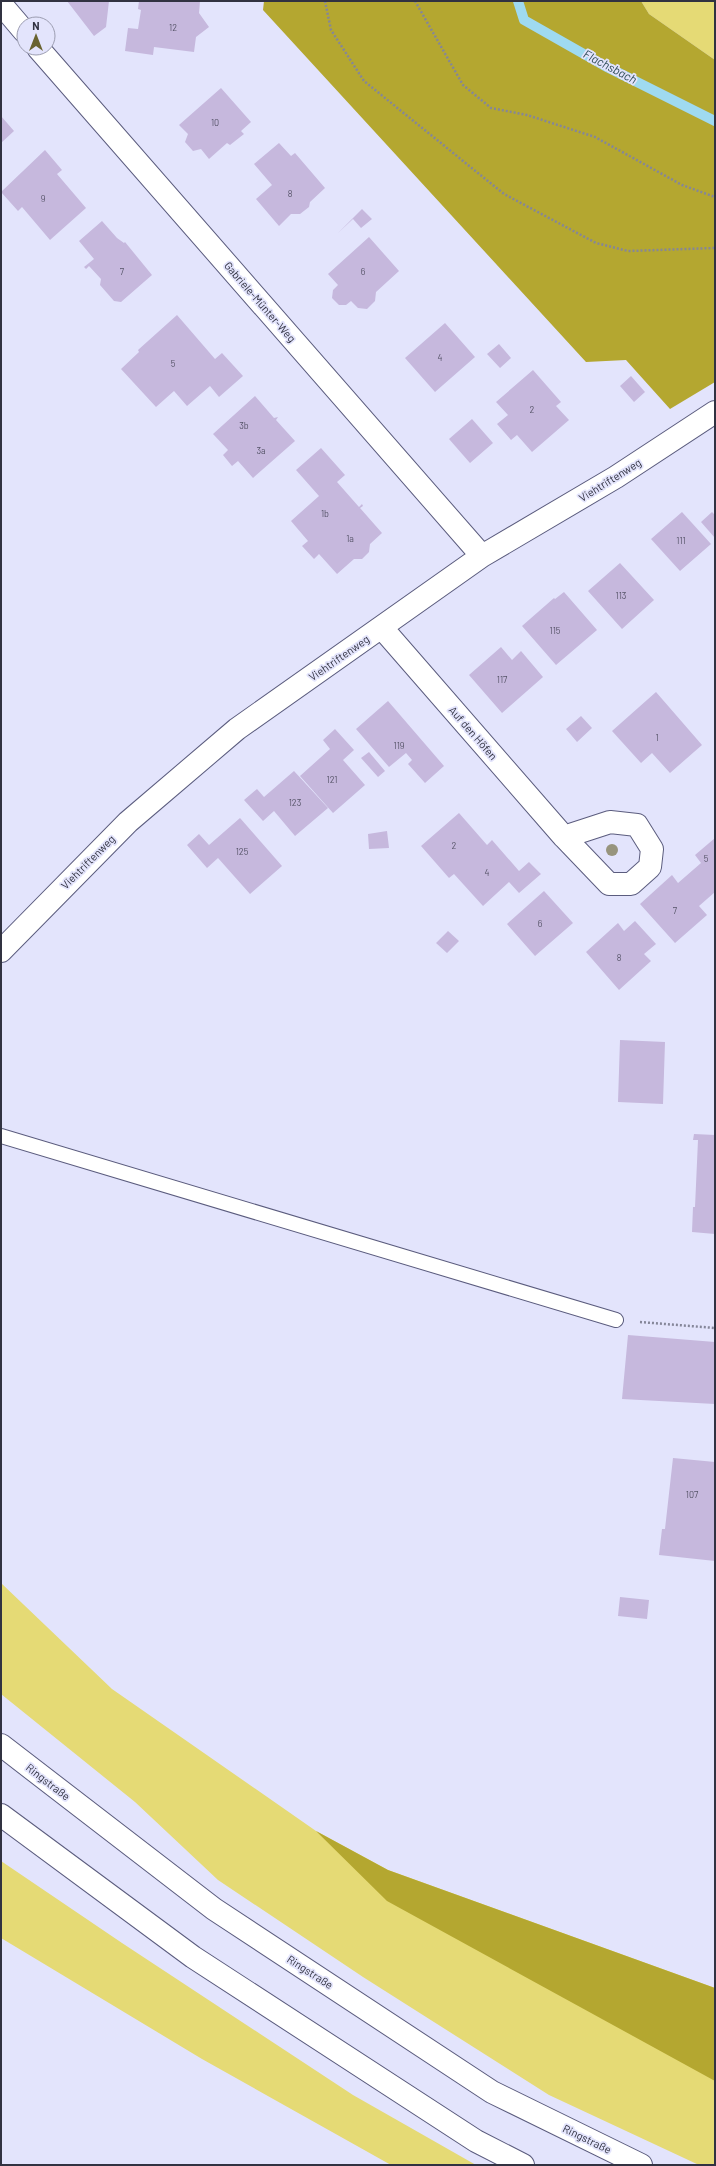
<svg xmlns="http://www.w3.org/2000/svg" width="716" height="2166" font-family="Barlow,sans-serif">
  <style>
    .green { fill: #e5da75 }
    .forest { fill: #b4a730 }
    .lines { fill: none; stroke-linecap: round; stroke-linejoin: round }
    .stream { stroke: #9fdaf0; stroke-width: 10 }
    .building { fill: #c6b8dd }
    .service-casing { stroke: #5b5c7e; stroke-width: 16 }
    .minor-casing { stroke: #5b5c7e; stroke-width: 24 }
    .trunk-casing { stroke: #5b5c7e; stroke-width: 24 }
    .path { stroke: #858699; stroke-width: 2.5; stroke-dasharray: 2 2; stroke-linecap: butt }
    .service { stroke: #fff; stroke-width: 14 }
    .minor { stroke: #fff; stroke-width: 22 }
    .trunk { stroke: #fff; stroke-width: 22 }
    .tree { fill: #97947d }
    .labels { text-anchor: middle; stroke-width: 3.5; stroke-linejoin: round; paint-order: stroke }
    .number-label { font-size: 9px; fill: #565468 }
    .street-label { font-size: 11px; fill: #313241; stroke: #e3e4fc }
    .water-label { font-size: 12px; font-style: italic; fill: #2f4d58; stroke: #e3e4fc }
  </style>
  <rect width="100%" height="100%" fill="#e3e4fc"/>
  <!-- green -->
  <path class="green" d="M641,1H715V60L649,14Z
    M1,1583L112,1689L316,1831L388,1870L715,1988V2165H699L549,2095L363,1977L218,1880L135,1802L1,1694Z
    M1,1861L122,1943L353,2095L476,2165H391L202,2059L1,1938Z"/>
  <!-- forest -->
  <path class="forest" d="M264,1H641L649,14L715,60V382L670,409L626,360L586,362L263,10Z
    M316,1831L388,1870L715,1988V2081L387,1901Z"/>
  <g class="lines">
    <!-- stream -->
    <path class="stream" d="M518,1L524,20L605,66L715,121"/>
  </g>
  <!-- building -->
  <path class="building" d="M67,1H109L106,27L94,36Z
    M139,1H200L199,13L209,27L196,37L194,52L154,47L153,55L125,51L128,28L138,29L141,10L138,9Z
    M221,88L251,122L241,131L244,134L230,145L227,143L209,159L201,149L193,151L185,142L188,134L179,125Z
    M1,116L14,131L1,143Z
    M279,143L291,156L295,153L325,188L310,202L309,207L300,214H291L279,226L256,199L272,185L254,164Z
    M45,150L62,170L57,174L86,208L50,240L22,207L18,211L1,192Z
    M362,209L372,219L361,228L353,219L338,233Z
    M102,221L117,238L124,243L125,242L152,275L121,302L114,301L100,285L101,279L89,266L86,269L84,267L94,259L79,241Z
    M369,237L399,271L376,292L375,301L367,309L358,308L351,301L346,305H339L332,298L333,290L338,285L328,274Z
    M177,315L215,359L222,353L243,376L219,397L210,386L187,406L174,391L156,407L121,369L139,352L138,350Z
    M445,323L475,357L435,392L405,358Z
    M499,344L511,358L500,368L487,354Z
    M533,370L561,402L556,406L569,420L532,452L517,435L511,440L497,424L508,415L496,402Z
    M631,376L645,392L634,402L620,386Z
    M255,396L274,418L278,417L276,420L295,441L253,478L238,461L232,466L223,455L228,450L213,434Z
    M472,419L493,443L470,463L449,439Z
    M321,448L345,475L337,482L359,507L362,504L363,506L360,508L382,533L370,544L369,552L362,559H354L337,574L319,554L314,559L302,546L308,541L291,521L319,496L296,470Z
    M682,512L711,544L680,571L651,539Z
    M712,512L715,515V538L701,522Z
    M620,563L654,600L622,629L588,591Z
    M564,592L597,630L556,665L522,626L554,598L555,599Z
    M501,647L512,660L521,651L543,677L502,713L469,675Z
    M656,692L702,745L670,773L652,753L641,763L612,731Z
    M388,701L444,766L425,783L408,764L412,760L406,753L389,767L356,729Z
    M581,716L592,728L577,742L566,729Z
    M335,729L354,750L343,760L365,785L333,813L300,776L330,749L323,740Z
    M369,752L385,771L378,777L361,758Z
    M294,771L328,808L295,836L274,811L263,821L244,800L257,789L264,797Z
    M459,813L487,845L492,840L519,871L529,862L541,874L519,893L509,882L483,906L454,874L449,878L421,846Z
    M240,818L282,866L250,894L218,858L207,868L187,845L199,834L209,845Z
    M387,831L389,848L369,849L368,834Z
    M715,838V892L699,906L707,915L675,943L640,904L672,875L678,883L701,863L695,855Z
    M544,891L573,923L535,956L507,924Z
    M635,921L656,944L644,954L651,961L619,990L586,952L618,923L624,931Z
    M448,931L459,941L447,953L436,943Z
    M620,1040L665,1042L663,1104L618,1102Z
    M694,1134L715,1135V1234L692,1232L693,1207H695L698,1140H693Z
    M628,1335L715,1342V1404L622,1399Z
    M673,1458L715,1462V1561L659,1555L662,1529H665Z
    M620,1597L649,1600L647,1619L618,1616Z"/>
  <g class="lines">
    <!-- service casing -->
    <g class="service-casing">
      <path id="service" d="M1,1136L616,1320"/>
    </g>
    <!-- minor casing -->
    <g class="minor-casing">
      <path id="minor" d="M1,4L24,31
        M38,48L482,556
        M382,628L564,837L609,884H631L650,867L652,849L637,825L610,822L564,837
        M1,951L128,822L237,729L482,556L616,477L715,412"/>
    </g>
    <!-- trunk casing -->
    <g class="trunk-casing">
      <path id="trunk" d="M1,1745L214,1909L492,2092L641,2165
        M1,1815L193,1957L476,2141L523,2165"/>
    </g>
    <!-- path -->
    <path class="path" d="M325,1L331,30L364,81L504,194L596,243L628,251L715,248
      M415,1L463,85L491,108L527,115L595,137L682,185L715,197
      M640,1322L715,1328"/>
    <!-- service -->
    <use href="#service" class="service"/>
    <!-- minor -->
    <use href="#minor" class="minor"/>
    <!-- trunk -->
    <use href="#trunk" class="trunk"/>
  </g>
  <!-- trees -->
  <circle class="tree" cx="612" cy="850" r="6"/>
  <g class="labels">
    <!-- number labels -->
    <g class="number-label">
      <text x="173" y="31">12</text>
      <text x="215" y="126">10</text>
      <text x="290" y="197">8</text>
      <text x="43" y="202">9</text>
      <text x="122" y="275">7</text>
      <text x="363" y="275">6</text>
      <text x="440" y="361">4</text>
      <text x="173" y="367">5</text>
      <text x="532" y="413">2</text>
      <text x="244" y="429">3b</text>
      <text x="261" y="454">3a</text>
      <text x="325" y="517">1b</text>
      <text x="350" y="542">1a</text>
      <text x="681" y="544">111</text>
      <text x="621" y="599">113</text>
      <text x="555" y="634">115</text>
      <text x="502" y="683">117</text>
      <text x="657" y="741">1</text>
      <text x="399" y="749">119</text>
      <text x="332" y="783">121</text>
      <text x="295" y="806">123</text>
      <text x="454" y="849">2</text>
      <text x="242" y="855">125</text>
      <text x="706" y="862">5</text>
      <text x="487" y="876">4</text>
      <text x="675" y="914">7</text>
      <text x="540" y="927">6</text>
      <text x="619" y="961">8</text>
      <text x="692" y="1498">107</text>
    </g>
    <!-- street labels -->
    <g class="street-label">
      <text transform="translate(260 302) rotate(49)" y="4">Gabriele-Münter-Weg</text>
      <text transform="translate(610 480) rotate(-32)" y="4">Viehtriftenweg</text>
      <text transform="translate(339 658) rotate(-35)" y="4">Viehtriftenweg</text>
      <text transform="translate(473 733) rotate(49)" y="4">Auf den Höfen</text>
      <text transform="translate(88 862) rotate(-45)" y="4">Viehtriftenweg</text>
      <text transform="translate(48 1782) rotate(38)" y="4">Ringstraße</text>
      <text transform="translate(310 1972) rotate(33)" y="4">Ringstraße</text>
      <text transform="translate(587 2139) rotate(26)" y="4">Ringstraße</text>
    </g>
    <!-- water labels -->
    <g class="water-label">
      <text transform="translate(610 67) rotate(28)" y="4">Flachsbach</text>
    </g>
  </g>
  <!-- border -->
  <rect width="716" height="2166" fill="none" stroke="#313241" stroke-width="4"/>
  <!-- north arrow -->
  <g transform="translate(36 36)"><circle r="19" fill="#e3e4fc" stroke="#9c9db1"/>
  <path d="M0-3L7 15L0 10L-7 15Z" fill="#696330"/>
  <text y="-6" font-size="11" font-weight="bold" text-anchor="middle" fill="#313241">N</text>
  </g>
</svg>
